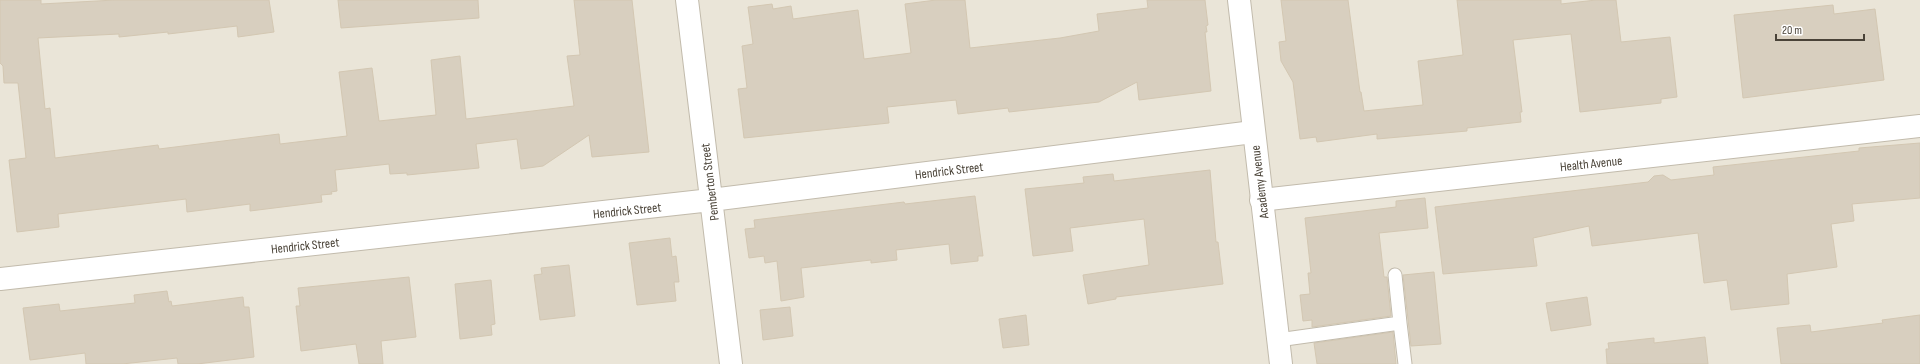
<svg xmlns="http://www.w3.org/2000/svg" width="1920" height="364" font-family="'Sofia Sans Condensed',sans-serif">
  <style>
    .residential { fill: #eae5d8 }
    .building { fill: #d8cfbf; stroke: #d3c7b2 }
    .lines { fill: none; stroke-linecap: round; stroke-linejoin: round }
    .service-casing { stroke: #c2bbac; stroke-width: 15 }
    .minor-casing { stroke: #c2bbac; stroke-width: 24 }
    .tertiary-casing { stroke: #c2bbac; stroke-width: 24 }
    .service { stroke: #fff; stroke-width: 13 }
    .minor { stroke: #fff; stroke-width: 22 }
    .tertiary { stroke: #fff; stroke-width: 22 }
    .labels { text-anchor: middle; stroke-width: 3; stroke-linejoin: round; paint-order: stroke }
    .street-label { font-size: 13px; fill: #4a4338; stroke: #fff }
  </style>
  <rect width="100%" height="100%" fill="#f5f2ea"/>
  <!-- residential -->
  <path class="residential" d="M0,0H1920V364H0Z"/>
  <!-- building -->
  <path class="building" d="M0,0H41V4L115,0H269L274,32L238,37L237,26L168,34V32L119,37V34L38,38L45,109L50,108L55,158L158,145L159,149L279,134L280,144L347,136L339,72L372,68L379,121L436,115L431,60L460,56L466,119L574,106L567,56L580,55L574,0H632L649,152L592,157L589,135L543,166L521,169L517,139L476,144L479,168L407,175V173L390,174L389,164L335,170L337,191L331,192L332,194L321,195L322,202L250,211V204L187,212L186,199L58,214L59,227L17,232L9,160L26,158L18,83H4L3,66L0,63Z
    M338,0H478L479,18L341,28Z
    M936,0H965L970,48L1060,38L1099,31L1097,14L1148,8L1147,0H1205L1208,25L1206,26L1207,32H1205L1211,91L1139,100L1137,82L1099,102L1009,112L1008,108L958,114L956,100L887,107L889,123L744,138L738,89L747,88L742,46L753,44L748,7L772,4L773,9L791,6L793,19L858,10L864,59L911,53L905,4Z
    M1281,0H1348L1360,92H1361L1364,111L1423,105L1418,61L1463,55L1457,0H1561V4L1596,0H1616L1621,42L1670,37L1677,97L1661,99V103L1580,112L1571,34L1513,40L1522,112H1520L1521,122L1467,128V131L1377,139V134L1317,142L1316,137L1300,139L1293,82L1281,61L1279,42L1286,41Z
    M1833,5L1834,14L1875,9L1884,80L1743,98L1734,15Z
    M1920,143V198L1852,204L1854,221L1831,224L1837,267L1787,274L1789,304L1731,310L1727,280L1704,283L1698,233L1592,246L1589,226L1533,238L1537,266L1443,274L1435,207L1648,182L1654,176L1663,175L1671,180L1714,175L1713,167L1859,151V148Z
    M1210,170L1216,242H1218L1223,284L1116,297V299L1088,304L1083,275L1149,265L1144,219L1070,228L1073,251L1033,256L1025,189L1084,183L1083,177L1113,174L1114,181Z
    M975,196L983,256H978V261L951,264L949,244L896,250L897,260L871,263V260L801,268L804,297L781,301L777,261L765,263L764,256L749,258L745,229L755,228L754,220L904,202L905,204Z
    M1425,198L1428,228L1379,233L1384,277H1387L1391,316L1312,327V320L1303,321L1300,295L1310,294L1308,273H1311L1305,218L1396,207V201Z
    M670,238L672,257L676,256L679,282H674L676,301L637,305L629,243Z
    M569,265L575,316L540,320L534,275L542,274L541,268Z
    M1434,272L1441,344L1411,346L1403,275Z
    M409,277L416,337L381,341L383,364H359L356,344L301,351L296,306H300L298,288Z
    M491,280L495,324L491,325L492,335L460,339L455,284Z
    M167,291L169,302L171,301L172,306L243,297L244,307H249L254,357L197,364H178L177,358L122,364H86L85,353L30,360L23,308L59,304L60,311L135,303L134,295Z
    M1587,297L1591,325L1551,331L1546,303Z
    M790,307L793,336L763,340L760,310Z
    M1026,315L1029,345L1003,348L999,319Z
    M1920,315V364H1781L1777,328L1810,325L1811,332L1883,323L1882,320Z
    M1393,332L1396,364H1317L1314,343Z
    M1705,337L1708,364H1607L1606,349H1609L1608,343L1654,338V343Z"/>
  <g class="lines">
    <!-- service casing -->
    <g class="service-casing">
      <path id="service" d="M1400,323L1405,364
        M1278,340L1400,323L1395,275"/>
    </g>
    <!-- minor casing -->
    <g class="minor-casing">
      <path id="minor" d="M687,0L731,364
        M1261,200L1920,126
        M0,279L711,200L1253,132"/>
    </g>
    <!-- tertiary casing -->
    <g class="tertiary-casing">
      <path id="tertiary" d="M1239,0L1281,364"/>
    </g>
    <!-- service -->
    <use href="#service" class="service"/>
    <!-- minor -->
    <use href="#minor" class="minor"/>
    <!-- tertiary -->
    <use href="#tertiary" class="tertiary"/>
  </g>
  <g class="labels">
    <!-- street labels -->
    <g class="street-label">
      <text transform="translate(1591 163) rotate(-6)" y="5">Health Avenue</text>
      <text transform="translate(949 170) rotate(-7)" y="5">Hendrick Street</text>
      <text transform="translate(709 182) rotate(-97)" y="5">Pemberton Street</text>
      <text transform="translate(1259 182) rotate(-97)" y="5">Academy Avenue</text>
      <text transform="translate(627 210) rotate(-6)" y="5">Hendrick Street</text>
      <text transform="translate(305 245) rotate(-6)" y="5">Hendrick Street</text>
    </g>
  </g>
  <!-- scale -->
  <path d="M1776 34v6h88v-6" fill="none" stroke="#4a4338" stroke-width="2"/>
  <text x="1782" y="34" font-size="12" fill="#4a4338" stroke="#ffffff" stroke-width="3" paint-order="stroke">20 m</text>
</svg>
